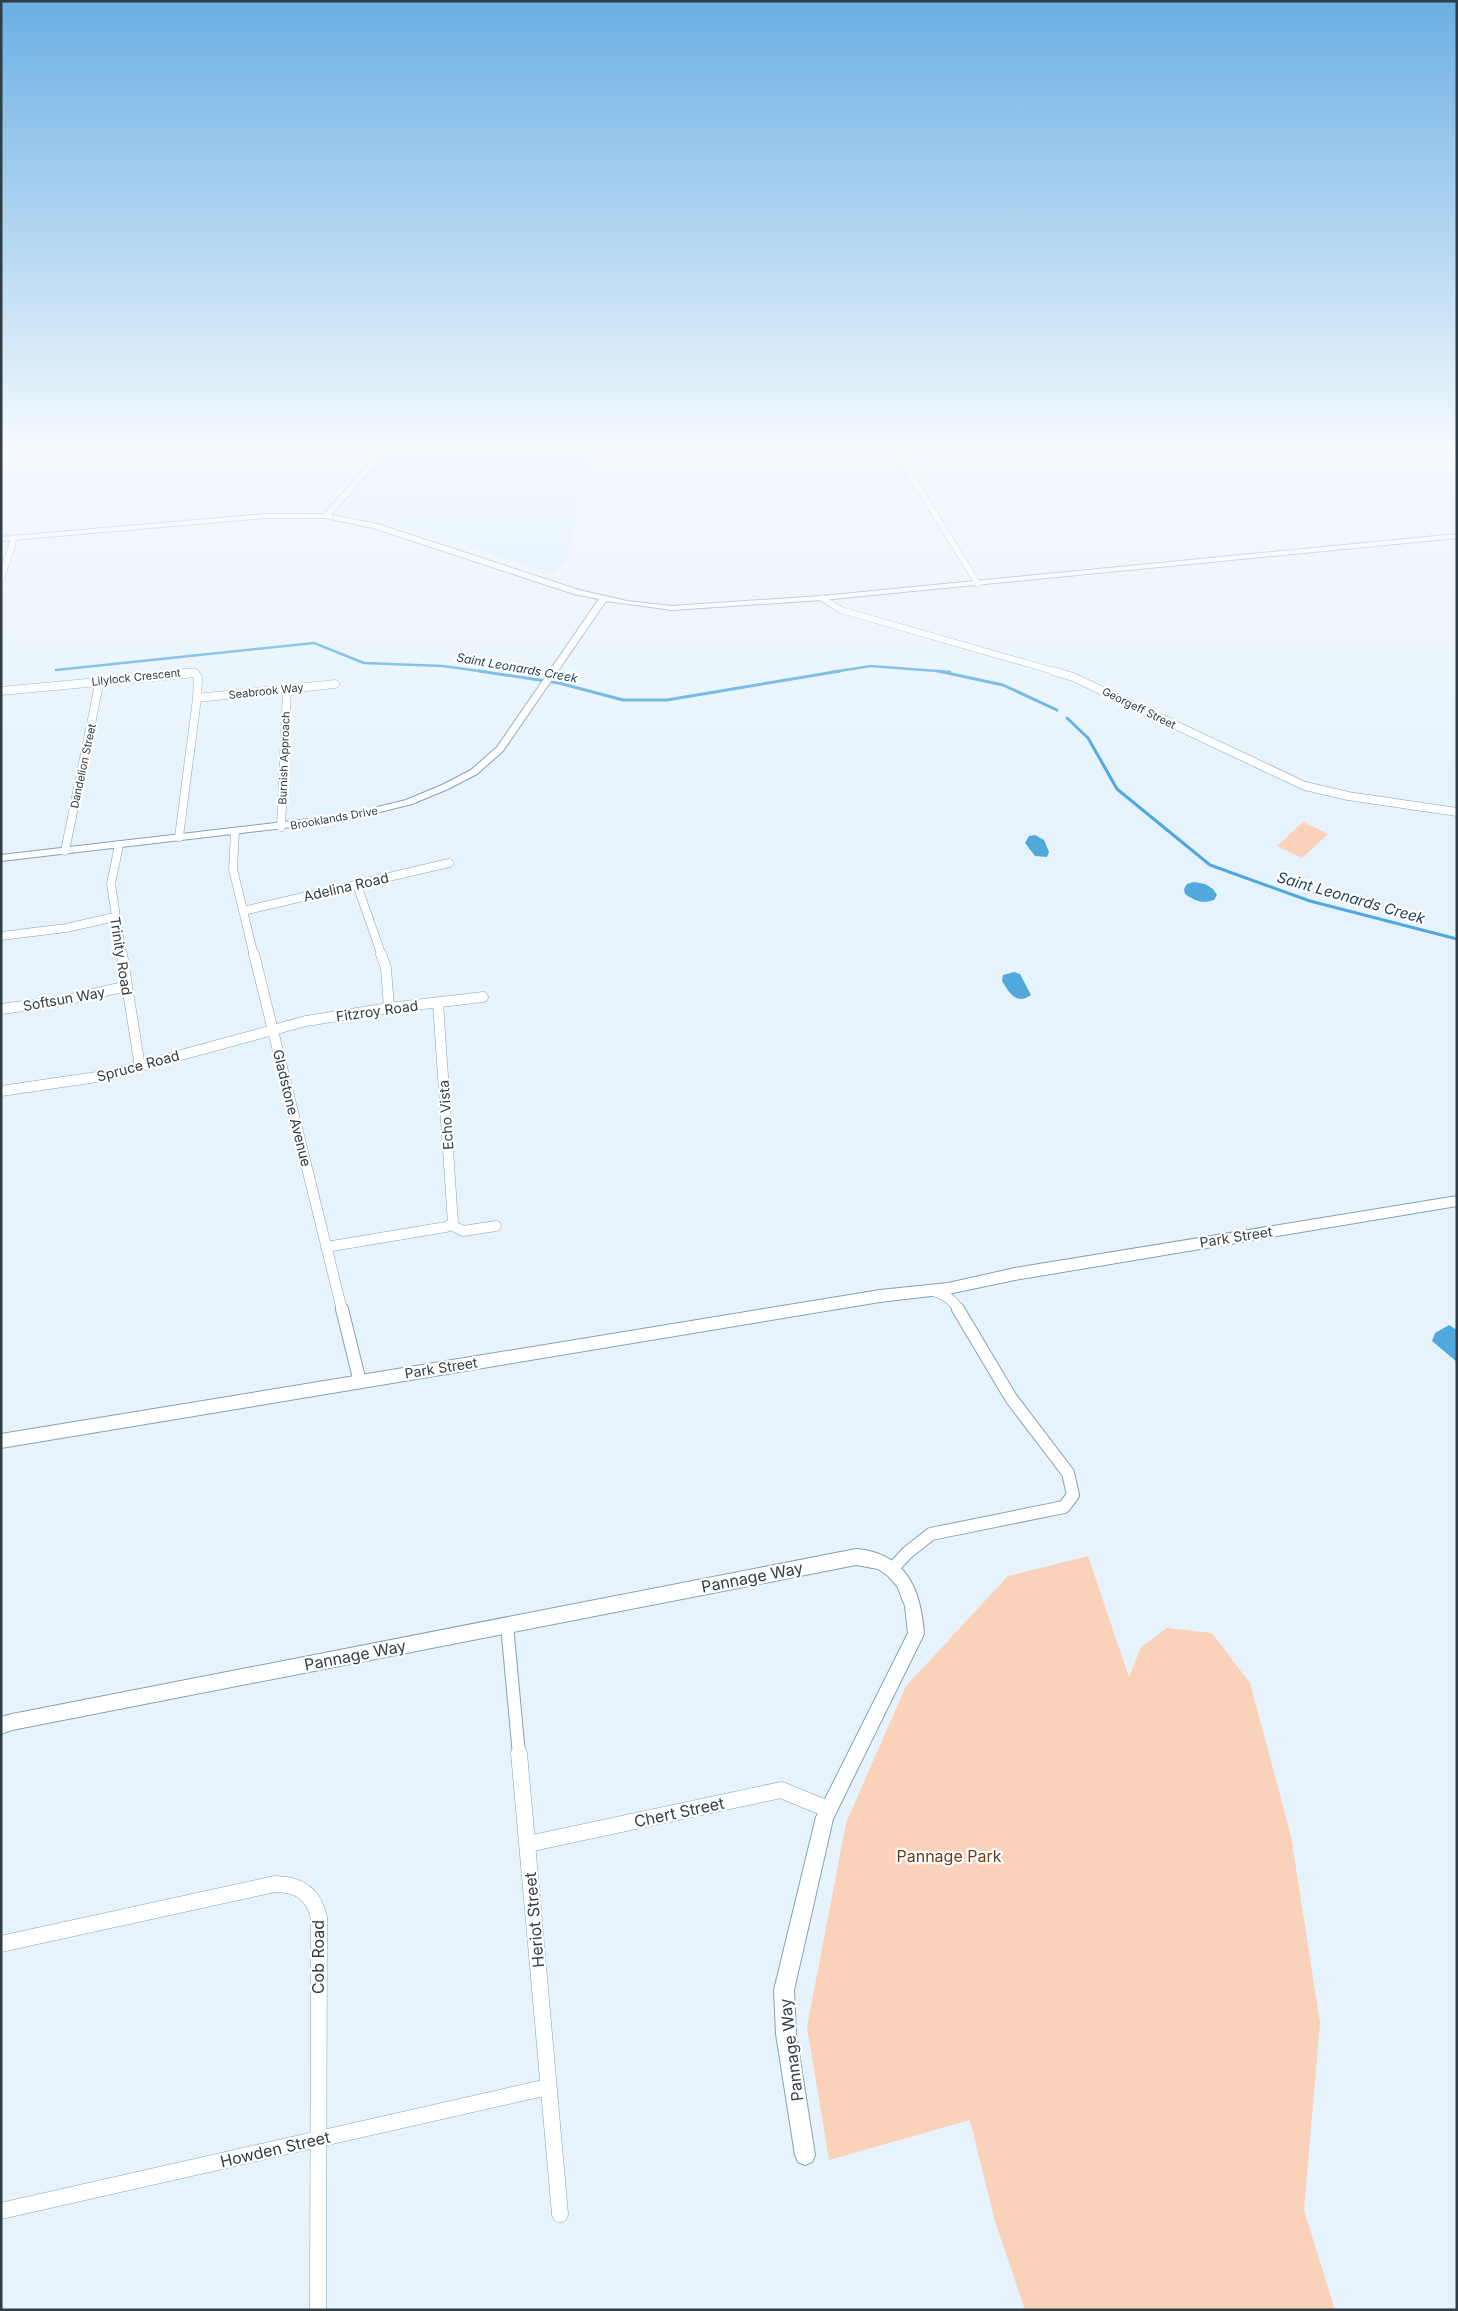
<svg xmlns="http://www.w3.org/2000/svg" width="1458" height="2311" font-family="Inter,sans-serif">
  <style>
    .built { fill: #d5ecfc }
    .green { fill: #fad1b9 }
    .water { fill: #50a8dd }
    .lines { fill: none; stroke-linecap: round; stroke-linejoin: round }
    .stream-far1 { stroke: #50a8dd; stroke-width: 2.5 }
    .stream { stroke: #50a8dd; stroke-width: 3 }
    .minor-far4-casing { stroke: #85a2b6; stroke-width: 7 }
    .minor-far3-casing { stroke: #85a2b6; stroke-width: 9 }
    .minor-far2-casing { stroke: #85a2b6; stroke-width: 11 }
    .minor-far1-casing { stroke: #85a2b6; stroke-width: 14 }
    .minor-casing { stroke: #85a2b6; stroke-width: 17 }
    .tertiary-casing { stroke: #85a2b6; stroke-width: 2 }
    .minor-far4 { stroke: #fff; stroke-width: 6 }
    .minor-far3 { stroke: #fff; stroke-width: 8 }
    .minor-far2 { stroke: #fff; stroke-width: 10 }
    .minor-far1 { stroke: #fff; stroke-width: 12 }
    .minor { stroke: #fff; stroke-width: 16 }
    .tertiary { fill: #fff; fill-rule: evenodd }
    .labels { text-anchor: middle; stroke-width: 4.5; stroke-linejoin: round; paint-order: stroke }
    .far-street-label { font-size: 11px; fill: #313d45; stroke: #fff }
    .far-water-label { font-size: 12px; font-style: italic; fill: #193e55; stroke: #fff }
    .street-label { font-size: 14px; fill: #313d45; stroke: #fff }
    .water-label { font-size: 15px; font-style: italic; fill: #193e55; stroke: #fff }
    .near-street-label { font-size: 16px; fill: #313d45; stroke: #fff }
    .near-park-label { font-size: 16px; fill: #6e3b18; stroke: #fff }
  </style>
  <rect width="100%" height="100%" fill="#e7f3fc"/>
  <!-- built -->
  <path class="built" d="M390,446H591L566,562L552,573L390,523L363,515L329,513Z"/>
  <!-- green -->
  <path class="green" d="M1303,822L1328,834L1302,858L1277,846Z
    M1088,1556L1129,1677L1141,1647L1167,1628L1212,1633L1250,1683L1291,1836L1320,2023L1304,2210L1335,2310H1025L995,2221L970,2120L829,2160L807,2027L846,1823L906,1686L1008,1576Z"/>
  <!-- water -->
  <path class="water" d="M1035,835L1044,840L1049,852L1047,857L1035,856L1025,843L1029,836Z
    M1194,882L1205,884L1213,889L1217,895L1214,900C1202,904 1195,901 1185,894L1184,889L1187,884Z
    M1014,972L1020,974L1031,995C1016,1006 1009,992 1002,981L1003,975Z
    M1449,1325L1457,1330V1362L1432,1341L1435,1333Z"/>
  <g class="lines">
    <!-- stream-far1 -->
    <path class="stream-far1" d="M56,670L314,643L364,663L443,666L487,672
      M832,672L871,666L950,672"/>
    <!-- stream -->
    <path class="stream" d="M479,671L559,683L623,700H667L840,671
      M938,671L1003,685L1057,710
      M1067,718L1088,738L1117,789L1210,865L1310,901L1457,939"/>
    <!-- minor-far4 casing -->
    <g class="minor-far4-casing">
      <path id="minor-far4" d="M893,446L978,584
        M1,579L14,538
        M822,598L841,610L1057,672
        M184,672H192"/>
    </g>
    <!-- minor-far3 casing -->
    <g class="minor-far3-casing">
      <path id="minor-far3" d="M1053,671L1073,677L1305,786L1348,796L1457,812
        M1,691L195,673L198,678L197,698L179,837
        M197,698L335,684
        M281,827L287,689
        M235,832L233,869L254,956
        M119,845L111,884L122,956
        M65,851L100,680
        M357,885L382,956
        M243,911L449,863
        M1,936L66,928L115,917"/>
    </g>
    <!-- minor-far2 casing -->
    <g class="minor-far2-casing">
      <path id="minor-far2" d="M122,954L140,1067
        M254,954L342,1310
        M381,954L386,968L389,1008
        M1,1009L62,1001L127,986
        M1,1091L104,1076L306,1021L389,1008L483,997
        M451,1225L463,1231L496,1226
        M326,1247L446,1227L453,1223L438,1003
        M934,1291C946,1295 953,1300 959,1310"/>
    </g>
    <!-- minor-far1 casing -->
    <g class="minor-far1-casing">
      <path id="minor-far1" d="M342,1309L360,1382
        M893,1568L907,1553L931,1534L1064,1507L1073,1495L1068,1473L1011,1398L958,1309
        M507,1625L519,1755"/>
    </g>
    <!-- minor casing -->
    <g class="minor-casing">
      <path id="minor" d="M519,1753L560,2214
        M528,1844L781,1790L828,1809
        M1,1944L275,1884C299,1884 314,1894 319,1918L318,2310
        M1,2211L548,2087"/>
    </g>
    <!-- tertiary casing -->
    <g class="tertiary-casing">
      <path id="tertiary" d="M385,446H392L331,515L378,524L579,590L627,601L672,606L822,596L1457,534V538L822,600L672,610L606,601L503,751L477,774L448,789L412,804L344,821L1,861V855L344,815L406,800L442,785L471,770L497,747L599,599L574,594L373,528L326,518H266L1,541V537L266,514H324Z
        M1457,1196V1206L1015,1280L948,1294L880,1302L1,1448V1434L880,1290L948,1283L1015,1268Z
        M856,1549C906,1553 921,1589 924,1634L833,1819L794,1990L796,2034L815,2155L812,2162L805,2165L798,2162L795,2155L776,2034L774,1990L816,1817L908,1633L905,1606L897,1586L888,1576L878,1569L856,1565L12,1730L1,1734V1717L12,1714Z"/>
    </g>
    <!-- minor-far4 -->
    <use href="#minor-far4" class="minor-far4"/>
    <!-- minor-far3 -->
    <use href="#minor-far3" class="minor-far3"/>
    <!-- minor-far2 -->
    <use href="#minor-far2" class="minor-far2"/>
    <!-- minor-far1 -->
    <use href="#minor-far1" class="minor-far1"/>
    <!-- minor -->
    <use href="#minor" class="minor"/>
    <!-- tertiary -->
    <use href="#tertiary" class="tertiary"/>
  </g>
  <!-- sky -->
  <linearGradient id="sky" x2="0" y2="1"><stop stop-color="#6bafe4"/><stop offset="0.58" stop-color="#f4fafe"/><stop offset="1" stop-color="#f4fafe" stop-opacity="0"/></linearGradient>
  <rect width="1458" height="770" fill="url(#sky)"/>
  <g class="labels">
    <!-- far-street labels -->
    <g class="far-street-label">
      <text transform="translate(136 677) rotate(-6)" y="4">Lilylock Crescent</text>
      <text transform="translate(266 691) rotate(-6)" y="4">Seabrook Way</text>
      <text transform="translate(1139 708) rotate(26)" y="4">Georgeff Street</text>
      <text transform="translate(284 758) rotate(-88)" y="4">Burnish Approach</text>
      <text transform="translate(83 766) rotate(-78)" y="4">Dandelion Street</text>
      <text transform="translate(334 818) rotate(-10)" y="4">Brooklands Drive</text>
    </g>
    <!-- far-water labels -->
    <g class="far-water-label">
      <text transform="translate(517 668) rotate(10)" y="4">Saint Leonards Creek</text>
    </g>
    <!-- street labels -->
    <g class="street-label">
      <text transform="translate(346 887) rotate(-13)" y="5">Adelina Road</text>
      <text transform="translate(121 956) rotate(81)" y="5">Trinity Road</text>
      <text transform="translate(64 999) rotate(-10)" y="5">Softsun Way</text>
      <text transform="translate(377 1011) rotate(-8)" y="5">Fitzroy Road</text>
      <text transform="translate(138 1066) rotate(-15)" y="5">Spruce Road</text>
      <text transform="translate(292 1108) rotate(76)" y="5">Gladstone Avenue</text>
      <text transform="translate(446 1115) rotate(-94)" y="5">Echo Vista</text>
      <text transform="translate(1236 1237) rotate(-9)" y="5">Park Street</text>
      <text transform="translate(441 1368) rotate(-9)" y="5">Park Street</text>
    </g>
    <!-- water labels -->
    <g class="water-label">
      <text transform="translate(1351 898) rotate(16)" y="5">Saint Leonards Creek</text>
    </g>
    <!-- near-street labels -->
    <g class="near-street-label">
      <text transform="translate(752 1577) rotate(-11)" y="6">Pannage Way</text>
      <text transform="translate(355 1655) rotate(-11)" y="6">Pannage Way</text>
      <text transform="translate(679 1812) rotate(-12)" y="6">Chert Street</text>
      <text transform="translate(534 1920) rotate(-95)" y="6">Heriot Street</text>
      <text transform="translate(318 1957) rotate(-90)" y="6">Cob Road</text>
      <text transform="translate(791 2050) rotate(-97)" y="6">Pannage Way</text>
      <text transform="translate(275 2149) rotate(-13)" y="6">Howden Street</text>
    </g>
    <!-- near-park labels -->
    <g class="near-park-label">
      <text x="949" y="1862">Pannage Park</text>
    </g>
  </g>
  <!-- border -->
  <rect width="1458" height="2311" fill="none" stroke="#313d45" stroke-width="5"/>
</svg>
